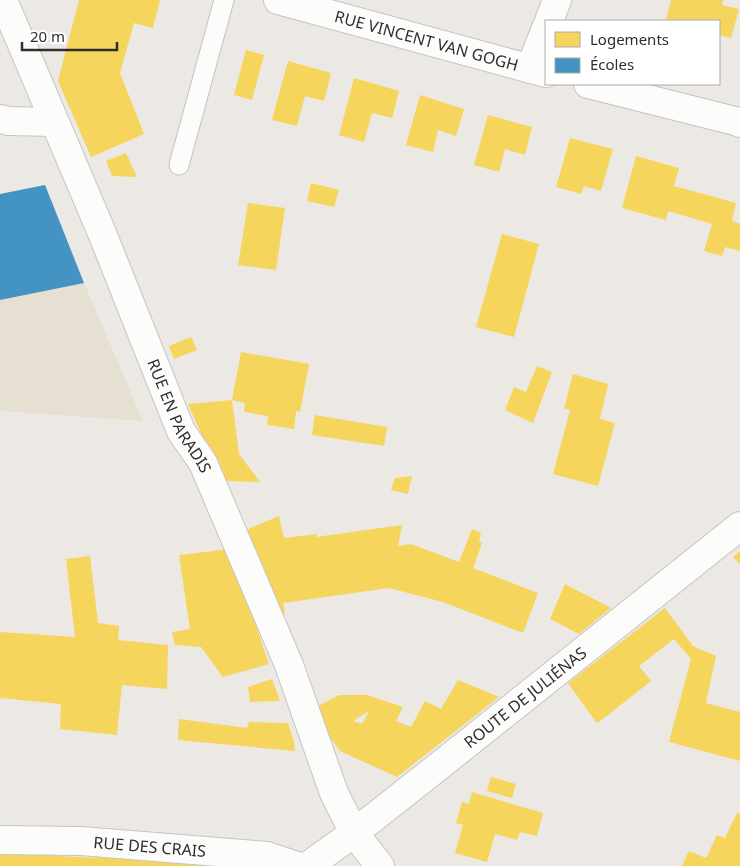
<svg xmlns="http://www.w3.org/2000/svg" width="740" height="866" font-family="'Noto Sans',sans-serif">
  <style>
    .education { fill: #e6e0d3 }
    .homes { fill: #f6d55c; fill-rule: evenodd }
    .schools { fill: #4393c3 }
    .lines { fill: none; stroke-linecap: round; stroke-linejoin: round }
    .service-casing { stroke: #c5c4c5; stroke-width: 21 }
    .minor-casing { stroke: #c5c4c5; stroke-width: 30 }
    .service { stroke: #fcfcfb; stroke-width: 19 }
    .minor { stroke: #fcfcfb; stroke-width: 28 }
    .labels { text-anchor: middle; stroke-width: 5; stroke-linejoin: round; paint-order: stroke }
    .street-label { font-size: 16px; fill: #2e2e2e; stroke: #fff }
  </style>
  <rect width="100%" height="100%" fill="#ece8e4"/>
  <!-- education -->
  <path class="education" d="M45,185L84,283L143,421L0,411V194Z"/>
  <!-- homes -->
  <path class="homes" d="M79,0H160L153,28L134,23L120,73L144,134L91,157L58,81Z
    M671,0H723L722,5L739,9L731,38L719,35V21L666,20Z
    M246,50L264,55L252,100L234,95Z
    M288,61L331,73L324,101L305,96L297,126L272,120Z
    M354,78L399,91L392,118L372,113L364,142L339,135Z
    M420,95L464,109L456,136L438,130L433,152L406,145Z
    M488,115L532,127L525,155L505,149L499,172L474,165Z
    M570,138L613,149L601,191L584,186L581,194L556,187Z
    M126,153L137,177L112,176L106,161Z
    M636,156L679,168L674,186L736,203L732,221L740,224V251L725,247L722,256L704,251L712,224L668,211L666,220L622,208Z
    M311,183L339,190L334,207L307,201Z
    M248,203L285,208L276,270L238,265Z
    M502,234L539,244L514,337L476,327Z
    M191,337L197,350L174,359L169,346Z
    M241,352L309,364L300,412L296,411L294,429L267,425L268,416L244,412L245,403L232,400Z
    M537,366L552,372L533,423L505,410L514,387L526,392Z
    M573,374L608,384L600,419L615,423L598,486L553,474L570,410L564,408Z
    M232,400L239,454L260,482L225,481L211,447H207L188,404Z
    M315,415L387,427L384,446L312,435Z
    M412,476L408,494L391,490L395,478Z
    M279,516L284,538L317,534L316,537L402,525L398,546L411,544L459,562L472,529L481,533L479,540L482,543L473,568L538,593L523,633L443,602L389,588L283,603L285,613L279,616L246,530Z
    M230,549L269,664L223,677L201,647L175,645L172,632L190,629L179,555Z
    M740,551V564L733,557Z
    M90,556L98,623L119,626L118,640L168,645L167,689L122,685L117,735L60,729L61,704L0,698V632L75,637L66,559Z
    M565,584L611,608L579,634L550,619Z
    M665,608L693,646L716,656L706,703L740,712V761L669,742L691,659L674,639L639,666L651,681L599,722H596L568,683Z
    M272,679L280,701L250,702L248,687Z
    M458,680L499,697L397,777L340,751L329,736L314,708L339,695H367L403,707L396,721L411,727L425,701L441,709ZM369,711L362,724L353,721Z
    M179,719L247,728L249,722L288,723L294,742L295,751L178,740Z
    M491,777L516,784L512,798L487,791Z
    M472,792L543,813L537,836L520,832L517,840L495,834L487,862L455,853L463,825L456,823L462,802L469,804Z
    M737,813L740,814V866H682L689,851L706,858L717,835L725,838Z
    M96,851L232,866H0V852L94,858Z"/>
  <!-- schools -->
  <path class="schools" d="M45,185L84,283L0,300V194Z"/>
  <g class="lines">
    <!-- service casing -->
    <g class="service-casing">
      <path id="service" d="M179,165L224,0"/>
    </g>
    <!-- minor casing -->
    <g class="minor-casing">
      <g id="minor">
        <path id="s1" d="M3,0L102,233L181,431L203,463L289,665L334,793L354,833L380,866"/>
        <path id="s2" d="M278,0L546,73"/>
        <path d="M549,21L557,0"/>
        <path d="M530,69L546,28"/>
        <path d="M588,84L735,121L740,123"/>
        <path d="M0,119L9,121L54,122"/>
        <path id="s3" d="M0,840L81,841L267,856L297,866"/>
        <path id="s4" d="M308,866L354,833L434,770L740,526"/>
      </g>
    </g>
    <!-- service -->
    <use href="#service" class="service"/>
    <!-- minor -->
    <use href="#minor" class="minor"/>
  </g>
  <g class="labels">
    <!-- street labels -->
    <g class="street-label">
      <text dy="6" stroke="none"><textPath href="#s2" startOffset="154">RUE VINCENT VAN GOGH</textPath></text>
      <text dy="6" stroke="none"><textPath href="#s1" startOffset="452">RUE EN PARADIS</textPath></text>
      <text dy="6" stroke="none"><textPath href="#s4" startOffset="275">ROUTE DE JULIÉNAS</textPath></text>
      <text dy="6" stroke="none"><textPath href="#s3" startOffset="150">RUE DES CRAIS</textPath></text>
    </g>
  </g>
  <!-- legend -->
  <rect x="545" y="20" width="175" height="65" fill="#ffffff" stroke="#ababab"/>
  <rect x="555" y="32" width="25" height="15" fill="#f6d55c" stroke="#ababab"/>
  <text x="590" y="45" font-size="15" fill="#2e2e2e">Logements</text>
  <rect x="555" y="58" width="25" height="15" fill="#4393c3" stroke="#ababab"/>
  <text x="590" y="70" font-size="15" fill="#2e2e2e">Écoles</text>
  <!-- scale -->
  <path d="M22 42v8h95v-8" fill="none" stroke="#2e2e2e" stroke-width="2.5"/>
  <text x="30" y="42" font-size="15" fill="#2e2e2e" stroke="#ffffff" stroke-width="4" paint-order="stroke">20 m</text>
</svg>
